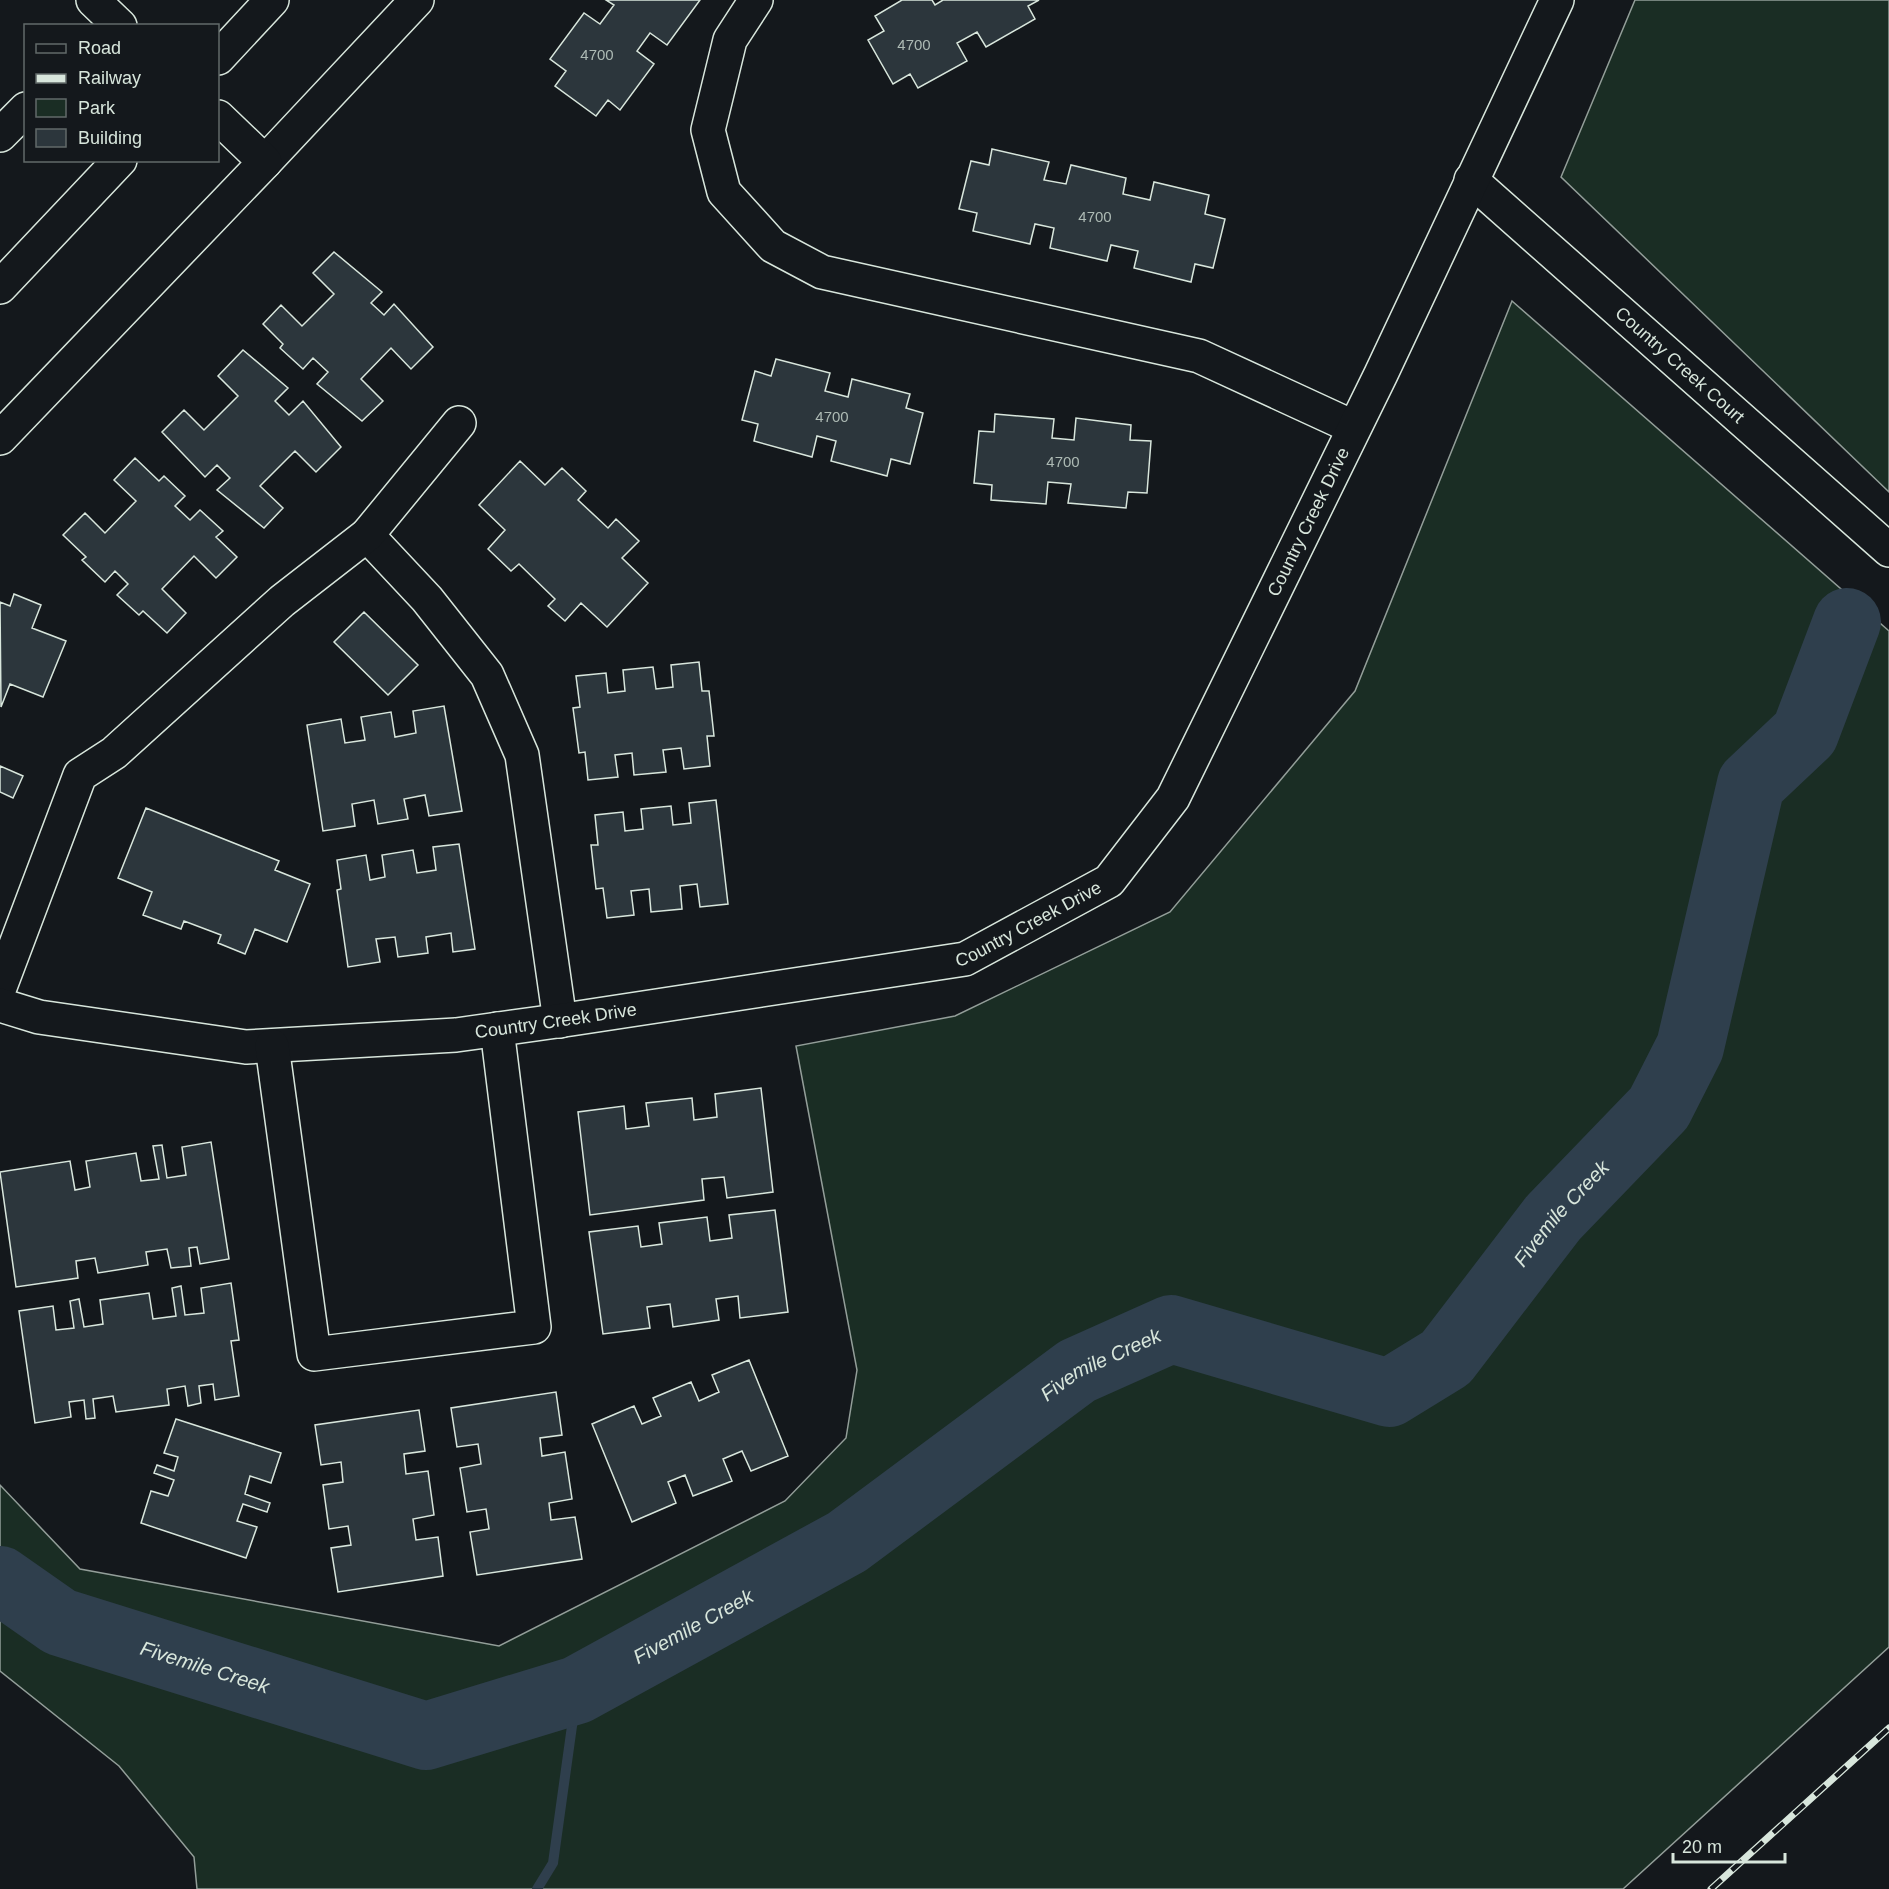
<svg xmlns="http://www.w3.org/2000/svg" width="1889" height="1889" font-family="Helvetica,sans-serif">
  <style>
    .green { fill: #1a2d24; stroke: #939e99; stroke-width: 1.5 }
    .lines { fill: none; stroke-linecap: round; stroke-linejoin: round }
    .stream { stroke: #2f3f4d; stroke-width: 10 }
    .river { stroke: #2f3f4d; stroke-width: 68 }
    .building { fill: #2c363c; stroke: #d8e6dc; stroke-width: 1.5 }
    .minor-casing { stroke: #d8e6dc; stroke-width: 36 }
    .minor { stroke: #14181c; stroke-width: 33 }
    .rail-casing { stroke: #d8e6dc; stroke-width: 7 }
    .rail { stroke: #14181c; stroke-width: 4.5; stroke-dasharray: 14; stroke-linecap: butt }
    .labels { text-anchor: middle; stroke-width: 4.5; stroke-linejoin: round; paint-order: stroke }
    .number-label { font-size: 15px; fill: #adbab4 }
    .street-label { font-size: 18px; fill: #d8e6dc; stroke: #14181c }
    .water-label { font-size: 20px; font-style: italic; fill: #d8e6dc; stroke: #14181c }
  </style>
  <rect width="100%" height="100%" fill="#14181c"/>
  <!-- green -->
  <path class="green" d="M1635,0H1889V492L1561,177Z
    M1512,301L1889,631V1647L1623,1889H197L194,1857L119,1766L0,1671V1485L80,1569L499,1646L785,1501L846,1438L857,1370L796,1046L955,1016L1170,912L1355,691Z"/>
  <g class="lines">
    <!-- stream -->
    <path class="stream" d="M537,1889L553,1863L577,1690"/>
    <!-- river -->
    <path class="river" id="s1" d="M0,1580L60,1622L426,1736L577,1690L847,1542L1077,1371L1171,1329L1389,1393L1446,1358L1553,1218L1659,1108L1690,1047L1751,784L1805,733L1847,622"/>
  </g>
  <!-- building -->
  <path class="building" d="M606,0H700L667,45L650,33L637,51L654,64L620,110L608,100L596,116L555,86L566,71L550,59L584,13L600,24L614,5Z
    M902,0H932L935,5L943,0H1039L1028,6L1035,19L986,47L977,32L957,43L967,61L918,88L910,74L893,84L868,40L884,31L875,16Z
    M992,149L1049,162L1044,180L1066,184L1071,165L1126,178L1123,194L1150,200L1154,182L1209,195L1205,214L1225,219L1213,268L1195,264L1191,282L1134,268L1138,251L1111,245L1107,261L1050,248L1054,228L1035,224L1030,244L973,231L977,213L959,209L971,161L989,165Z
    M334,252L382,292L371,303L384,315L394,304L433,347L411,369L391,348L361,379L383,401L362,421L317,384L328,372L313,358L303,369L280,348L283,344L263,324L281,305L302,326L334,294L313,273Z
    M243,350L288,388L275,401L289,415L303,401L341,447L316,472L295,451L260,486L283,508L264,528L217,490L230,478L217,465L205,477L162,432L184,410L204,430L238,396L218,376Z
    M776,359L830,373L825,391L848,397L852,379L910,394L906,408L923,413L910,464L891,459L887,476L831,461L836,441L817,436L812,457L754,441L758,424L742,420L755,371L771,376Z
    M995,414L1054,419L1052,438L1074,440L1076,418L1131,425L1130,440L1151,441L1147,493L1128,492L1126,508L1068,503L1071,484L1048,482L1046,504L991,500L992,485L974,483L979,431L994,432Z
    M135,458L159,481L164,476L185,496L175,506L190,520L200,510L223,531L216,537L237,557L216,578L194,556L162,589L186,613L167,633L143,611L139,615L117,595L128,584L115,571L105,582L82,560L86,557L63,535L85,513L105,533L136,501L114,480Z
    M520,461L545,485L562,468L586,491L578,500L608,528L616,519L639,541L622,558L648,583L607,627L581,603L565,621L548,606L555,599L519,564L511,571L488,549L505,530L479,505Z
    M14,594L41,605L32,628L66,641L43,697L10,684L1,707L0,602L10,606Z
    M364,612L418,665L388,695L334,642Z
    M699,662L702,691H709L714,736H707L710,766L684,769L681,748L663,750L666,772L634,775L632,753L615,755L618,777L588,780L585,752L579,753L573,708L580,707L576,676L606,673L608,693L625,691L623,670L653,667L656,689L673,687L671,665Z
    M444,706L462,811L429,816L425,795L404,799L408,819L378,824L374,800L352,804L355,826L323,831L307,725L341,719L345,743L365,740L361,717L391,712L395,737L416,733L413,711Z
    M0,766L23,776L13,798L0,792Z
    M716,800L728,904L700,907L697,884L680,886L682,909L651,912L649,889L631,891L634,915L607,918L603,888L596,889L591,845H598L595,815L623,812L625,831L643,829L641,809L671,806L673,825L691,823L689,803Z
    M146,808L279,861L275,870L310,884L287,942L255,929L245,954L218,943L221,935L184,921L181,929L143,915L152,892L118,878Z
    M459,844L475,949L453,952L451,933L426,937L428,953L398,957L395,937L376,939L380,962L348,967L337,890L341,889L337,860L366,855L370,880L385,877L382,855L413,850L417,873L436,870L433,847Z
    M761,1088L773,1192L727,1198L724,1177L702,1179L704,1200L590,1215L578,1112L624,1106L626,1129L649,1126L646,1103L692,1098L694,1120L717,1117L715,1094Z
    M211,1142L229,1259L200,1264L197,1247L189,1248L191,1266L171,1268L167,1249L146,1252L148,1265L98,1273L95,1258L76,1261L78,1278L16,1287L0,1172L70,1161L75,1190L90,1187L86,1161L136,1153L141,1181L159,1179L153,1146L162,1145L167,1178L186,1175L182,1147Z
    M775,1210L788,1312L740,1318L738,1296L716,1299L719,1320L673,1327L670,1304L647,1307L650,1328L603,1334L589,1232L638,1226L641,1247L662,1244L659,1223L707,1217L710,1241L732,1238L729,1215Z
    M231,1283L239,1340L231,1341L239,1396L215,1400L213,1384L199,1386L201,1403L188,1406L185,1386L167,1389L169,1405L116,1412L113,1396L93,1399L95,1418L86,1419L84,1400L69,1402L71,1417L35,1423L19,1311L53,1306L56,1330L74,1328L70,1301L79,1299L84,1327L103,1324L100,1300L149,1293L153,1319L176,1316L172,1288L181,1286L185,1315L204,1313L201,1288Z
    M749,1360L788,1456L751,1471L742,1451L723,1459L732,1481L693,1496L685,1475L668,1482L676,1503L632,1522L592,1424L634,1406L642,1424L661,1416L653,1398L691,1382L699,1401L719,1392L712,1375Z
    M556,1392L562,1435L540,1438L542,1456L565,1452L572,1499L549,1503L551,1520L575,1517L582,1559L477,1575L470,1532L489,1529L486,1509L467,1512L460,1468L481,1464L478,1444L457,1447L451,1408Z
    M419,1410L425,1451L404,1454L406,1474L428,1471L434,1515L413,1519L416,1540L438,1537L443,1576L338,1592L331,1548L351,1545L348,1526L329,1529L323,1485L343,1482L341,1462L321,1465L315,1425Z
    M176,1419L281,1453L271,1483L250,1476L245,1494L270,1503L267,1512L243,1504L237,1521L257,1527L246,1558L141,1523L151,1491L168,1496L174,1480L154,1473L157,1465L174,1471L178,1457L164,1453Z"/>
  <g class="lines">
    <!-- minor casing -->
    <g class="minor-casing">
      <g id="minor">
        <path d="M93,0L120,26"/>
        <path d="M756,0L730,40L708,130L724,192L773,246L822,272L1199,356L1353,427"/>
        <path d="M218,58L272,0"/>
        <path d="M0,135L26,109"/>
        <path d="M265,162L417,0"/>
        <path id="s2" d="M1471,180L1889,550"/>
        <path d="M0,287L120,160"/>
        <path d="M0,438L265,162L218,117"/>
        <path d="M367,535L427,599L487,675L522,755L560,1021"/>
        <path d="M0,987L80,775L114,753L282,601L367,535L459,423"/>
        <path id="s3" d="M0,1005L39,1017L246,1047L456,1035L571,1019L965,959L1109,881L1173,798L1381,374L1557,0"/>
        <path d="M272,1046L314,1354L534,1327L497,1029"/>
      </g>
    </g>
    <!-- minor -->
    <use href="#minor" class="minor"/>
    <!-- rail casing -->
    <g class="rail-casing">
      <path id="rail" d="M1711,1889L1889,1728"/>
    </g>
    <!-- rail -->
    <use href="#rail" class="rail"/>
  </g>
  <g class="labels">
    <!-- number labels -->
    <g class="number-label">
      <text x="914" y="50">4700</text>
      <text x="597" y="60">4700</text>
      <text x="1095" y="222">4700</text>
      <text x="832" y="422">4700</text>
      <text x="1063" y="467">4700</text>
    </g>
    <!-- street labels -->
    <g class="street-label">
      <text dy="6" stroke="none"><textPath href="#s2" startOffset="279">Country Creek Court</textPath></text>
      <text dy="6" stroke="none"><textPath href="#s3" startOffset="1551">Country Creek Drive</textPath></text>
      <text dy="6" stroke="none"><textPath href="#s3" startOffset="1047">Country Creek Drive</textPath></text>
      <text dy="6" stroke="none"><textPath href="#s3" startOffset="561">Country Creek Drive</textPath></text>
    </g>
    <!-- water labels -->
    <g class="water-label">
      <text dy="7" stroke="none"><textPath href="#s1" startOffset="1791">Fivemile Creek</textPath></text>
      <text dy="7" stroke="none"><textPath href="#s1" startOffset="1233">Fivemile Creek</textPath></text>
      <text dy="7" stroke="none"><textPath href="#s1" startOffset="747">Fivemile Creek</textPath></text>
      <text dy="7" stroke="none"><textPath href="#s1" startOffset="225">Fivemile Creek</textPath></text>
    </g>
  </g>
  <!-- legend -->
  <rect x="24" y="24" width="195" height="138" fill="#14181c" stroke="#626a69" stroke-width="1.5"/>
  <rect x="36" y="44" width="30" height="9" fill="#14181c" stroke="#626a69" stroke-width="1.5"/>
  <text x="78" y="54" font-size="18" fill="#d8e6dc">Road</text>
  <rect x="36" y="74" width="30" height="9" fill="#d8e6dc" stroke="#626a69" stroke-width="1.5"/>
  <text x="78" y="84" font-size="18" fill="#d8e6dc">Railway</text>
  <rect x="36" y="99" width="30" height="18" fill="#1a2d24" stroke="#626a69" stroke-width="1.5"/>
  <text x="78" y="114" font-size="18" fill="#d8e6dc">Park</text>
  <rect x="36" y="129" width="30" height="18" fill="#2c363c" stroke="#626a69" stroke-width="1.5"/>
  <text x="78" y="144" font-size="18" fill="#d8e6dc">Building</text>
  <!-- scale -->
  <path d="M1673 1853v9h112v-9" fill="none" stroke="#d8e6dc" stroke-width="3"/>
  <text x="1682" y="1853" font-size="18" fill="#d8e6dc" stroke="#14181c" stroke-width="4.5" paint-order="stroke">20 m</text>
</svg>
